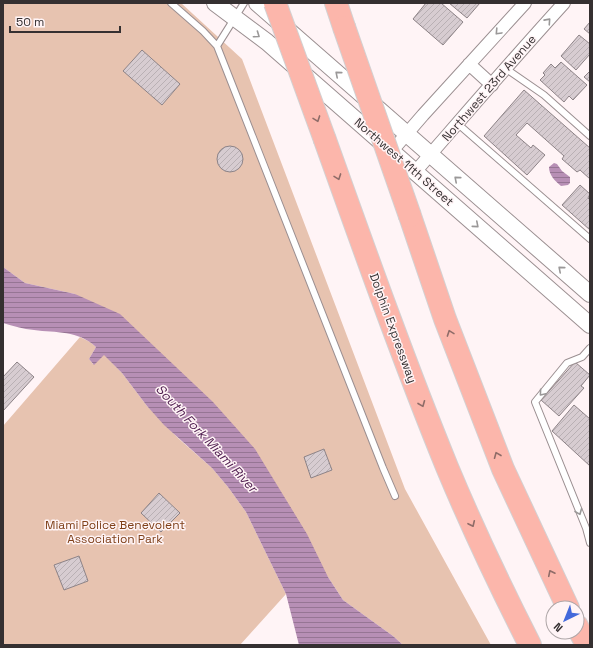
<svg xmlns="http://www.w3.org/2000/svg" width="593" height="648" font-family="'Space Grotesk',sans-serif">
  <defs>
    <pattern id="water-rules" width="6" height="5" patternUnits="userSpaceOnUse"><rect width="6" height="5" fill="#b78fb5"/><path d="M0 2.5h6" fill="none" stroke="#967594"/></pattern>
    <pattern id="building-hatch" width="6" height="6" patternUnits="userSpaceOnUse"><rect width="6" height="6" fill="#d7ccd1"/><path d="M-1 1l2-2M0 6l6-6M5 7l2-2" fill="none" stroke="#b9b0b4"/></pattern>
  </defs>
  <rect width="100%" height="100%" fill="#fff4f6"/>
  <path fill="#e7c3b0" d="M3 3H181L242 59 405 489 491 645H403L393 636 343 600 328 577 75 294 25 283 3 267Z
    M80 337 90 342 96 347 89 359 93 364 104 354 122 373 147 406 179 439 212 468 228 487 246 512 286 594 240 645H3V426Z"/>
  <path fill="url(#water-rules)" d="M554 163 557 164 562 171 570 177V183L568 185 561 186C555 181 549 175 549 167Z
    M3 267 25 283 75 294 120 314 213 402 255 449 307 534 328 577 343 600 393 636 403 645H299L286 594 246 512 228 487 212 468 164 425 147 406 122 373 104 355 94 365 89 359 96 347C78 330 56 333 34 330 23 329 13 326 3 323Z"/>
  <path fill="url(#building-hatch)" stroke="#8d8387" d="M426 3H441L463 22 443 45 413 19Z
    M449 3H480L467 18Z
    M590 22V34L584 29Z
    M579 35 590 44V54L576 70 561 56Z
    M142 50 180 84 162 105 123 71Z
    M561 62 587 85 573 100 569 96 564 102 540 80 545 75 543 73 551 64 555 68Z
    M590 71V82L584 77Z
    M524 90 590 148V179L580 170 577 172 562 159 564 156 527 123 516 135 531 148 533 145 545 155 527 175 484 136Z
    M217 159a13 13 0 1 1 26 0a13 13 0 1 1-26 0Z
    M580 185 590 194 588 198 590 200V230L562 205Z
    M17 362 34 377 3 411V377Z
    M575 362 590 375 581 386 584 388 559 416 541 400Z
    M574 405 590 419V466L552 431Z
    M324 449 332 470 311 478 304 457Z
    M159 493 180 513 161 532 141 513Z
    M79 556 88 581 64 590 54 565Z"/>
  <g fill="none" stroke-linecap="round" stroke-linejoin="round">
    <g stroke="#9b8f91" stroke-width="8">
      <path id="service" d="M171 3 203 31 217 46 383 468 395 496
        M217 46 244 3
        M505 68 544 95 590 136
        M458 124 590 239
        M590 348 582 357 567 363 535 402 586 528 590 543"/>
    </g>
    <g stroke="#9b8f91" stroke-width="14">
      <path id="minor" d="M469 64 492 85
        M391 152 423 115 525 3
        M415 172C464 116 513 59 564 3"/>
    </g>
    <g stroke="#9b8f91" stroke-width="18">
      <path id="tertiary" d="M215 3 267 42 590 325
        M257 3 590 294"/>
    </g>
    <g stroke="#d3d1d2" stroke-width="24">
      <path id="motorway" d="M336 3 344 27
        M325 140C364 249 403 359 447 467 472 527 500 586 530 645
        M410 216 445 319 503 469 568 608
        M577 626 587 645"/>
    </g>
    <use href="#service" stroke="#fff" stroke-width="6"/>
    <use href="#minor" stroke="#fff" stroke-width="12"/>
    <use href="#tertiary" stroke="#fff" stroke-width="16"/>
    <use href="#motorway" stroke="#fcb6ab" stroke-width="22"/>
    <g stroke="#d3d1d2" stroke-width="24" stroke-linecap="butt">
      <path id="motorway-bridge" d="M275 3 325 140
        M344 27 410 216"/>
    </g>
    <use href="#motorway-bridge" stroke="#fcb6ab" stroke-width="22"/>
  </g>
  <defs><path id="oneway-chevron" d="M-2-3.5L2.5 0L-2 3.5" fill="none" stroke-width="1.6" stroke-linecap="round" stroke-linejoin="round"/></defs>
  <g stroke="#9a9898">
    <use href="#oneway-chevron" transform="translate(548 21) rotate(-48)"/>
    <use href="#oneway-chevron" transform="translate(498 32) rotate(133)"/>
    <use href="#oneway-chevron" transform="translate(257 35) rotate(35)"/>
    <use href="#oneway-chevron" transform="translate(338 74) rotate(-139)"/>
    <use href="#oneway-chevron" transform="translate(457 179) rotate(-139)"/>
    <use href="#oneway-chevron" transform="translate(476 225) rotate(41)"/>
    <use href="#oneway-chevron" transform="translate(561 269) rotate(-139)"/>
    <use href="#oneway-chevron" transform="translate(542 393) rotate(130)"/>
    <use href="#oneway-chevron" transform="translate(579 512) rotate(68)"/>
  </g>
  <g stroke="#8f6c68">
    <use href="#oneway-chevron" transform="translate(317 119) rotate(70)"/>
    <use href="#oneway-chevron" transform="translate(338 177) rotate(70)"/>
    <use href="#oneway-chevron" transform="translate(450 333) rotate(-110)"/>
    <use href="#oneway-chevron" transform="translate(422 404) rotate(68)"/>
    <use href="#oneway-chevron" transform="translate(497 455) rotate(-112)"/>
    <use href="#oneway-chevron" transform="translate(472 524) rotate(65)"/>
    <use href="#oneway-chevron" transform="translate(551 573) rotate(-116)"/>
  </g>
  <g text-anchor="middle" stroke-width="3" stroke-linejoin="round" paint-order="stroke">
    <g font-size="12" fill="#353031" stroke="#fff4f6">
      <text transform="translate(489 88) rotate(-49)" y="4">Northwest 23rd Avenue</text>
      <text transform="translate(404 162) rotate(41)" y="4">Northwest 11th Street</text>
      <text transform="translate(393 328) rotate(70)" y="4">Dolphin Expressway</text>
    </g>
    <g font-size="12" fill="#7f4019" stroke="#fff4f6">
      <text x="115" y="529">Miami Police Benevolent<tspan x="115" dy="14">Association Park</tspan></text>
    </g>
    <g font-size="13" font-style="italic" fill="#532253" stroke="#fff4f6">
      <text transform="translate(207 438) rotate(47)" y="5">South Fork Miami River</text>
    </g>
  </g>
  <rect width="593" height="648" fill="none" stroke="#353031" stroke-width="8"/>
  <g transform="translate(565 620) rotate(223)"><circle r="19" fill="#fff4f6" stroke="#aea6a7"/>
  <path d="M0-3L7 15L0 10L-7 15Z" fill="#4369db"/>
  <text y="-6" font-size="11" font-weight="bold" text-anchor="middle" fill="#353031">N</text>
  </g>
  <path d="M10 26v6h110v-6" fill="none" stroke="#353031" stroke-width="2"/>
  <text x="16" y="26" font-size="12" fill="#353031" stroke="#fff4f6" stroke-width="3" paint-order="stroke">50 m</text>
</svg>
